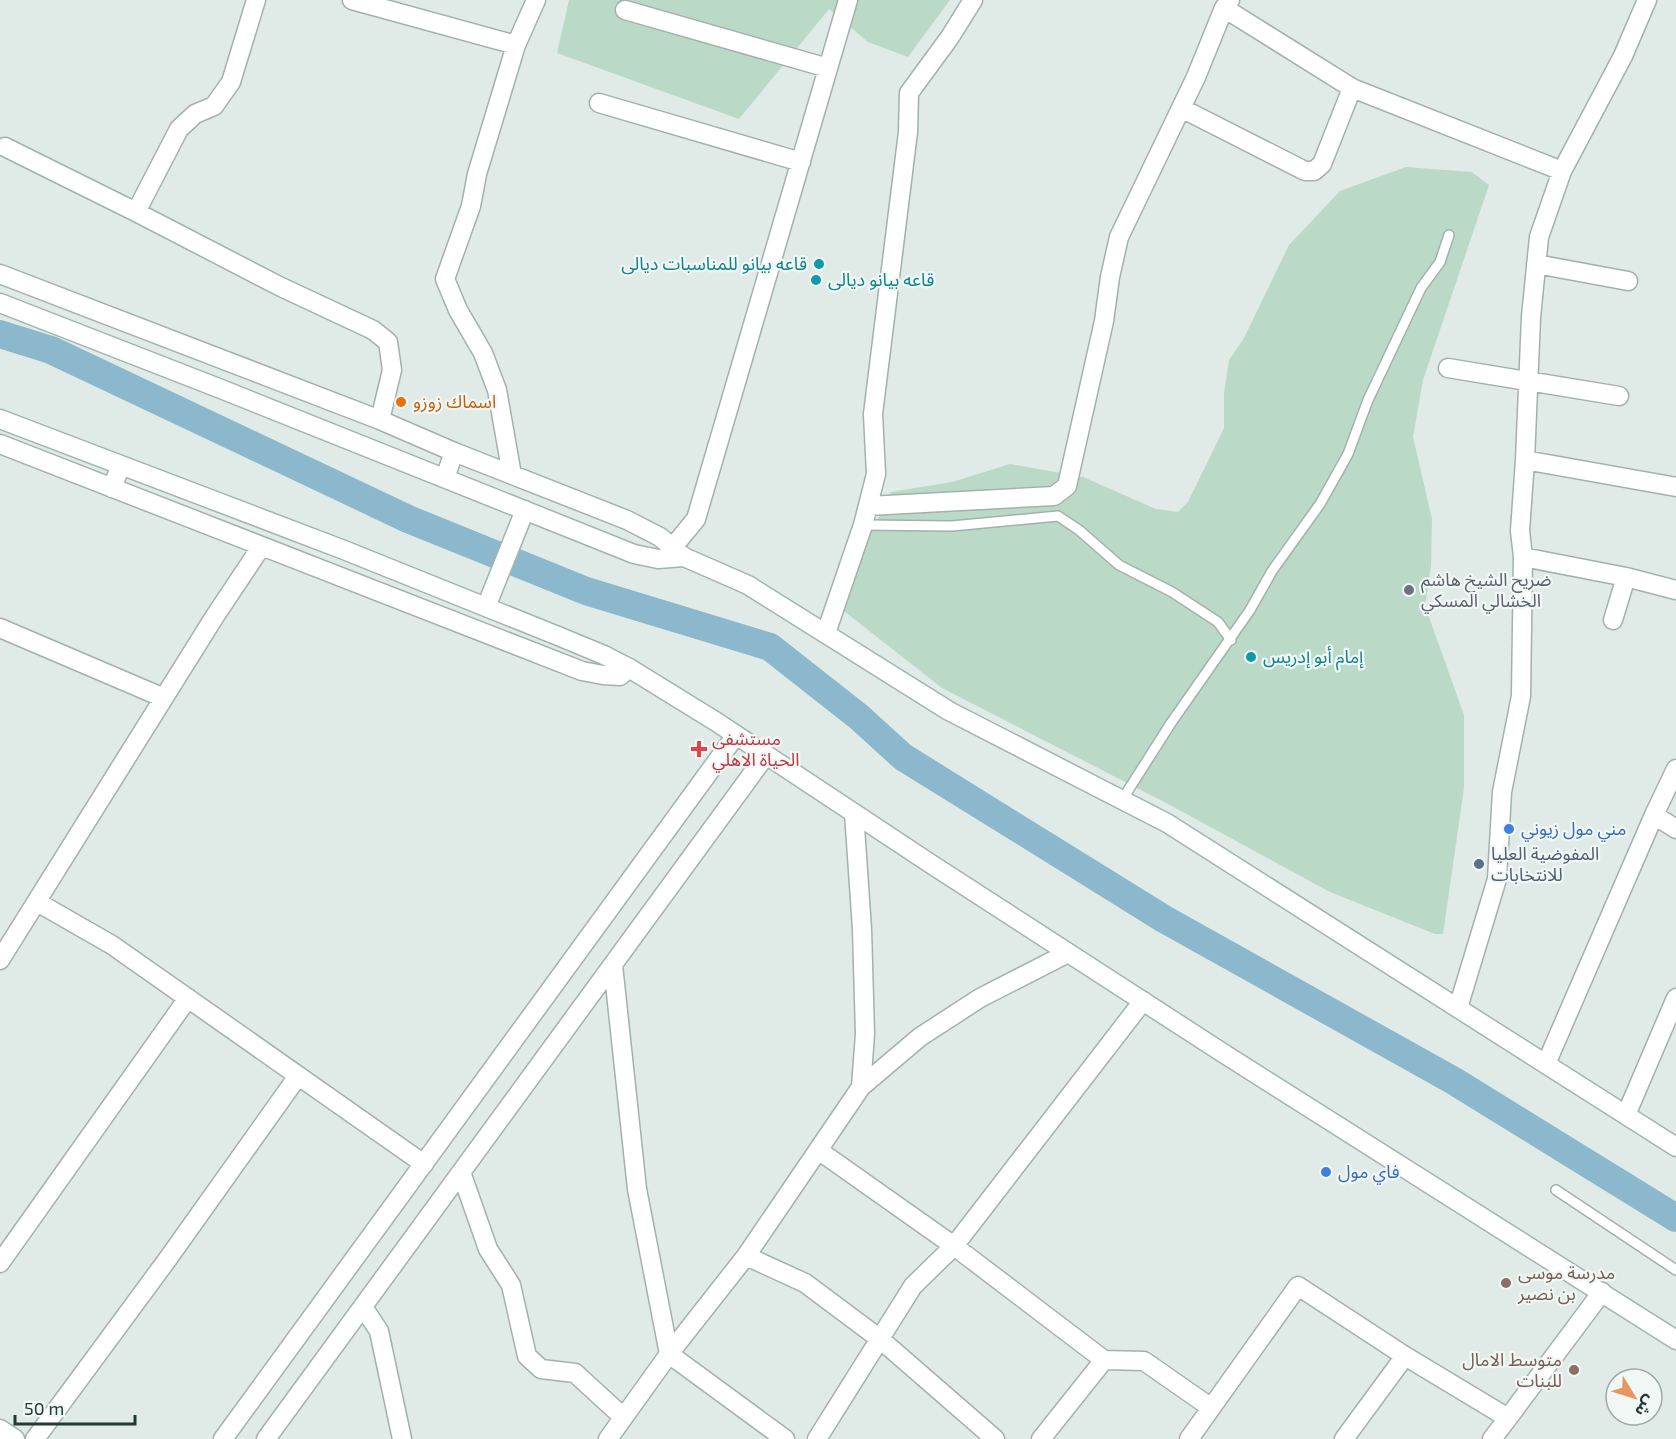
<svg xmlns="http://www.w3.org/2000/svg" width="1676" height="1439" font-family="'Exo 2','Noto Sans Arabic',sans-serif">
  <rect width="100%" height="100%" fill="#e0eae7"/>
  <path fill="#badac7" d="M569 0H950L908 57 868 42 829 9 739 119 557 53Z
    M1406 167 1472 172 1489 185 1423 380 1413 437 1432 519 1431 566 1425 606 1464 715V788L1443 934H1435L1330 892 1170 805 942 688 840 608 870 535 891 492 952 482 1010 464 1083 477 1156 509 1178 512 1188 502 1224 428V393L1229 360 1244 338 1289 245 1340 191Z"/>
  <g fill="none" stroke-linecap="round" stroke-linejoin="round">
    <path stroke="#8bb8cc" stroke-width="28" d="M0 334 51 350 408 519 586 591 770 647 859 717 903 757 1164 919 1454 1081 1676 1218"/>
    <g stroke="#a3b1ae" stroke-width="12">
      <path id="lane" d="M863 525 952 526 1058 516 1079 530 1119 565 1172 592 1218 622 1231 640
        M1122 800 1171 723 1250 610 1272 571 1320 504 1348 454 1368 400 1421 288 1440 262 1449 235
        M1556 1190 1676 1270"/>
    </g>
    <g stroke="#a3b1ae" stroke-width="21">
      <path id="street" d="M352 0 516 45
        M1224 8 1352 88 1562 171
        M625 10 828 68
        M599 103 801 162
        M1181 108 1305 171H1314L1322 164 1352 88
        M5 147 136 212 279 286 373 330 388 342 392 370 380 420
        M136 212 179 129 195 114 214 106 231 82 256 0
        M1536 264 1628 281
        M0 274 380 420 454 452 627 520 660 537 684 557
        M1448 368 1619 396
        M0 444 582 671 603 675 620 676 629 668
        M1525 460 1676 487
        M512 475 497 390 483 353 458 310 445 279 471 206 477 174 516 45 536 0
        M868 506 1054 496 1067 486 1104 321 1110 277 1119 237 1196 77 1224 8 1230 0
        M673 547 696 519 848 0
        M1523 557 1626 577
        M1613 620 1626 577 1676 590
        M0 628 164 698
        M826 633 863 525 876 474 873 414 908 132 909 93 950 37 973 0
        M854 813 862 929 865 1034 861 1087
        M1654 815 1676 829
        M37 902 112 945 424 1164
        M0 960 215 616 261 547
        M613 965 637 1189 669 1354 785 1439
        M1458 1008 1497 879 1502 792 1521 696 1523 557 1520 531 1525 460 1531 317 1539 237 1562 171 1623 56 1647 0
        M1546 1064 1654 815 1676 769
        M1626 1115 1676 998
        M818 1150 954 1246 1104 1360
        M461 1172 488 1249 511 1285 527 1356 541 1369 575 1373 623 1417
        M746 1256 805 1283 880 1339 995 1439
        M0 1263 188 998
        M363 1307 379 1331 402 1439
        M1508 1418 1602 1292
        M0 1429 15 1439
        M35 1439 167 1260 298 1076
        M223 1439 736 735
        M266 1439 766 755
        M608 1439 669 1354 746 1256 861 1087 920 1037 980 998 1068 953
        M817 1439 913 1286 954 1246 1143 1001
        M1041 1439 1104 1360 1144 1361 1210 1407
        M1189 1439 1298 1286 1405 1356 1508 1418 1492 1439
        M1344 1439 1405 1356"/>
    </g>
    <g stroke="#a0b5b0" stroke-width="21">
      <path id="secondary" d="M0 303 221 389 634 554 658 559 684 557 748 585 949 711 1167 823 1676 1147
        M0 419 344 550 558 636 604 655 629 668 715 721 931 864 1226 1055 1676 1340
        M445 478 454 452
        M112 488 121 465
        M486 607 525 510"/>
    </g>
    <use href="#lane" stroke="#fff" stroke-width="9"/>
    <use href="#street" stroke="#fff" stroke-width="18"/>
    <use href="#secondary" stroke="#fff" stroke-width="18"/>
  </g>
  <g fill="#0f9aa8" stroke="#f0f7f4" stroke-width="2">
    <circle cx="819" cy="264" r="6"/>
    <circle cx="816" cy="280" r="6"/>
    <circle cx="1251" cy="657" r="6"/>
  </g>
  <circle fill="#e8710a" stroke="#f0f7f4" stroke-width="2" cx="401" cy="402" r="6"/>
  <circle fill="#6b7280" stroke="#f0f7f4" stroke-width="2" cx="1409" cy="590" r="6"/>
  <path fill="#e0444e" stroke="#f0f7f4" stroke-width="2" d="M696 740h6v6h6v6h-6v6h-6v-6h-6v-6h6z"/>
  <g fill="#3f7fe0" stroke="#f0f7f4" stroke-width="2">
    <circle cx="1509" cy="829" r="6"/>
    <circle cx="1326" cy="1172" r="6"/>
  </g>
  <circle fill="#5c6f8a" stroke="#f0f7f4" stroke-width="2" cx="1479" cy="864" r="6"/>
  <g fill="#8d6e63" stroke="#f0f7f4" stroke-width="2">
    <circle cx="1506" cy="1283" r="6"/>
    <circle cx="1574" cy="1370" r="6"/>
  </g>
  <g text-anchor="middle" stroke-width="4.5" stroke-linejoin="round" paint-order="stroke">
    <g font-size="18" fill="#0d838f" stroke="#f0f7f4" text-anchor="start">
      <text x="807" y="270" text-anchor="end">قاعه بيانو للمناسبات ديالى</text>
      <text x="828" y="286">قاعه بيانو ديالى</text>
      <text x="1263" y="663">إمام أبو إدريس</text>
    </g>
    <g font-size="18" fill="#c56008" stroke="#f0f7f4" text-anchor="start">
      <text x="413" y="408">اسماك زوزو</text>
    </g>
    <g font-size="18" fill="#5b616d" stroke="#f0f7f4" text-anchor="start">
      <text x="1421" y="586">ضريح الشيخ هاشم<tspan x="1421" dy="21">الخشالي المسكي</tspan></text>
    </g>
    <g font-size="18" fill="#be3a42" stroke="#f0f7f4" text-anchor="start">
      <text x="712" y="745">مستشفى<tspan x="712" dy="21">الحياة الاهلي</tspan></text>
    </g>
    <g font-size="18" fill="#366cbe" stroke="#f0f7f4" text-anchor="start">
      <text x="1521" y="835">مني مول زيوني</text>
      <text x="1338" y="1178">فاي مول</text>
    </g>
    <g font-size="18" fill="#4e5e75" stroke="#f0f7f4" text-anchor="start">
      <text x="1491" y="860">المفوضية العليا<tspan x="1491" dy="21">للانتخابات</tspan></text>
    </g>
    <g font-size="18" fill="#785e54" stroke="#f0f7f4" text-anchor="start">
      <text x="1518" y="1279">مدرسة موسى<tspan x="1518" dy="21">بن نصير</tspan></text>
      <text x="1562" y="1366" text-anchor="end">متوسط الامال<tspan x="1562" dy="21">للبنات</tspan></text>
    </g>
  </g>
  <g transform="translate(1634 1397) rotate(128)"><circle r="28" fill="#f0f7f4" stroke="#9eaba8" stroke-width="1.5"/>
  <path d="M0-4.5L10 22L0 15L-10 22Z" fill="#e8955f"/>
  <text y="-9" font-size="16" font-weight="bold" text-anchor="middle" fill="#223936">ش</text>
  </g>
  <path d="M15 1415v9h120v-9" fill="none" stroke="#223936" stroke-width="3"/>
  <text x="24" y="1415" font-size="18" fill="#223936" stroke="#f0f7f4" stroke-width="4.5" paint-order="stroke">50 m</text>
</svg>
